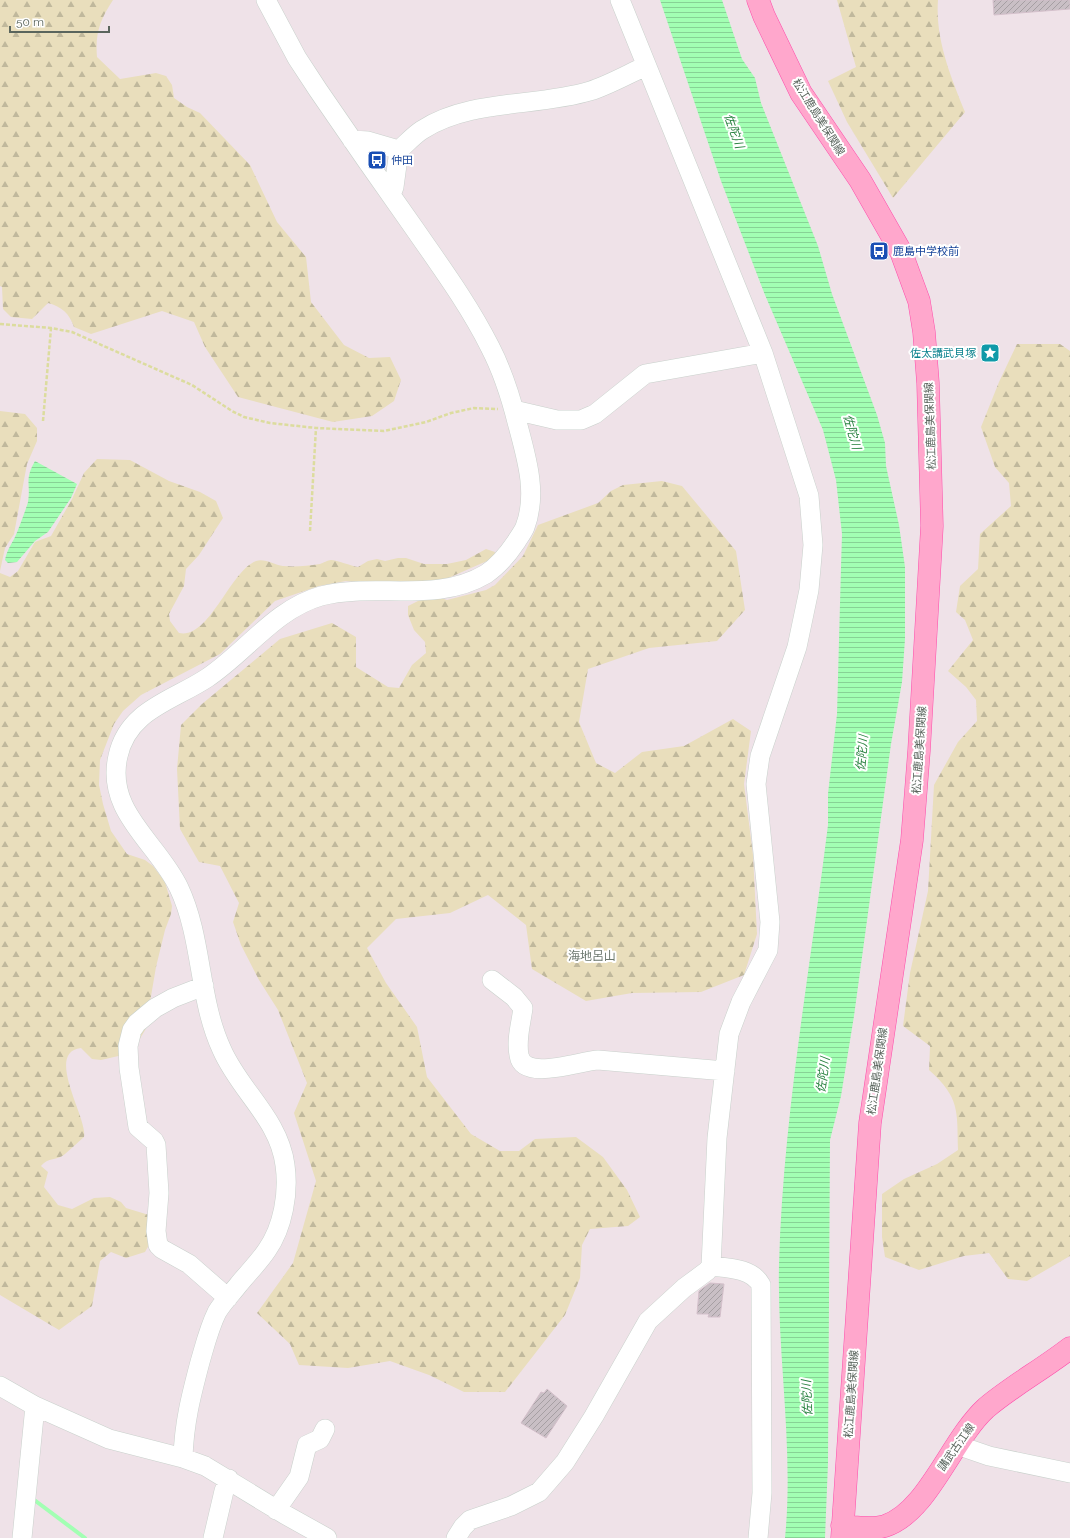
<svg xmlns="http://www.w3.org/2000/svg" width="1070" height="1538" font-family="Raleway,'Noto Sans JP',sans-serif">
  <defs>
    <pattern id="forest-firs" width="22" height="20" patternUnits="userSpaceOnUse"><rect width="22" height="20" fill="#e9debc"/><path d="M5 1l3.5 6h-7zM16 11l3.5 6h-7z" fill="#c0b89c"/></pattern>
    <pattern id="water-rules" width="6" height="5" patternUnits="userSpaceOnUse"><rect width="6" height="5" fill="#a2ffb3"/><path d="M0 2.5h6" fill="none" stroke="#87d295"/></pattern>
    <pattern id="building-hatch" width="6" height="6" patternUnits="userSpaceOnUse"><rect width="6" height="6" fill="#c9bfc5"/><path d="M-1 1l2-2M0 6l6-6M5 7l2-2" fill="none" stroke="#a69fa3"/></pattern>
  </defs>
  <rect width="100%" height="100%" fill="#efe2e8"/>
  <path fill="url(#forest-firs)" d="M0 0H113C100 20 95 33 97 57L120 79 156 73 166 76 172 85 174 98 187 107 200 113 250 165 277 222 306 257 311 302 344 345 369 358 390 357 401 380 394 401 372 416 333 422 238 397 205 347 194 322 162 311 91 334 74 327C69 313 62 307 48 303L32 319 11 317 3 309 2 287 0 286Z
    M837 0H938C935 39 951 77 965 112L893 198 847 122 828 81 856 67Z
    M1017 344H1060L1070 351V1256L1027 1281 1008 1279 989 1253 964 1256 919 1270 885 1257 882 1237V1194L904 1179 937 1164 958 1150C957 1110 960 1098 929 1070L930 1046 903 1026 910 973 928 891 934 785 958 742 977 721 976 700 966 687 948 671 973 640 965 620 956 612 960 586 978 569 980 534 1011 506 1009 483 995 467 981 427 999 382Z
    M0 411 25 414 37 428V441L27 464 14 534 5 548 0 571Z
    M97 459 130 460 169 481 200 492 216 501 223 518 199 555 186 569 184 586 169 614 170 621 179 633C209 640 230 571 256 561 265 558 274 565 283 566 295 567 307 566 320 564 323 563 328 560 331 560 337 560 351 566 358 567L368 561 377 559 385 561 398 558H406L424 564H447L466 560 486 549 495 552 494 556 487 561 446 579 403 585 346 581 319 586 275 601 220 654 141 695 123 711 114 724 100 760 99 785 103 804 111 831 127 854 145 860 153 866 165 882 172 906 171 914 165 930 156 967 149 1008 151 1020 135 1047 127 1054 101 1060 92 1059 81 1048C44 1052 88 1119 84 1137 78 1142 72 1148 65 1154 57 1161 48 1157 41 1166L48 1172 44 1187 58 1205 72 1209 94 1198 110 1197 121 1202 126 1208 149 1215 150 1243 145 1252 126 1258 111 1252 100 1261 92 1306 59 1330 0 1295V573L10 577 18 571 35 542 51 536 72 499 84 473Z
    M662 481 682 486 736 551 745 610 717 641 649 648 588 669 579 722 596 763 615 773 642 752 684 746 733 719 751 731 744 784 753 855 757 934 744 975 701 992 632 993 586 1001 532 969 526 925 488 895 450 913 396 919 367 948 386 983 417 1027 427 1077 471 1134 500 1151H519L535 1139 576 1137 603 1157 627 1190 640 1217 628 1226 590 1229 582 1245 580 1278 565 1315 505 1392H464L429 1375 390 1361 348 1368 299 1365 290 1344 257 1313 293 1263 316 1181 294 1113 307 1083 278 1010 259 980 241 945 233 922 239 903 220 866 199 862 180 829 177 769 181 725 202 704 280 639 332 623 356 637V667L388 687 399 688 412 665 426 653 425 642 414 630 408 615V606L418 601 434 596 447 600 486 590 495 585 523 556 538 525 598 503 611 491 623 485Z"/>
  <path fill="url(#water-rules)" d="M660 0H722L742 59 755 78 761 103 818 246 832 294 877 415 885 443 886 466 899 525 905 567V639L902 682 891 744 854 1016 841 1096 830 1140 828 1463 825 1538H785C794 1447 777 1356 779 1265 783 1117 810 971 828 825V794L837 714 841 567 842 534 836 480 823 430 765 295 721 181Z
    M35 461 77 484 71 498 48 532 35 541 17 562 8 563 5 560C7 550 11 545 15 537 17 534 27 506 28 502 31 484 24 480 35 461Z"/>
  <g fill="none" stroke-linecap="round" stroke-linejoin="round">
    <path stroke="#a2ffb3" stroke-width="4" d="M33 1497V1499L85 1538"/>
  </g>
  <path fill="url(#building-hatch)" stroke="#d4c0cb" d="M993 0H1070V9L994 15Z
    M710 1283 724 1284 720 1317H708L709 1314H697L699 1291Z
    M547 1389 567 1406 546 1438 521 1423 541 1392 544 1393Z"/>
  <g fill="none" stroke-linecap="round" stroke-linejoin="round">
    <g stroke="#c9d1cc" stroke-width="20">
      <path id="minor" d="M352 140 368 141 399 150 394 187 391 195
        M399 150C407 143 414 135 422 130 470 99 537 107 590 91 609 85 628 74 646 66
        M514 410 557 420H581L595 414 645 374 763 353
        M492 980 514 997 523 1008C521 1024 516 1039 519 1055 523 1082 580 1061 598 1060L725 1071
        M204 986 173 998 155 1008 137 1023 132 1030 128 1046 129 1068 138 1127 154 1141 156 1145 159 1193 156 1231 158 1245 162 1249 189 1264 228 1298
        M711 1266C728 1268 752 1268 761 1285L762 1493 758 1538
        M0 1386 35 1406 109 1439 183 1458 205 1466 284 1514 327 1538
        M957 1445 989 1456 1070 1473
        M183 1458C184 1423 191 1396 200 1362 205 1345 209 1328 217 1312 223 1302 232 1293 239 1284 248 1273 259 1262 267 1250 283 1227 289 1193 285 1165 279 1119 240 1091 222 1050 198 999 203 939 179 888 158 843 105 812 118 756 128 710 172 701 207 678 246 652 275 609 321 596 375 582 436 604 486 574 498 566 508 554 516 542 519 537 523 532 525 527 538 493 526 456 517 422 511 398 502 370 490 347 469 305 441 267 414 228 382 183 350 137 318 90L297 58 266 0
        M276 1510 299 1477 307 1445 320 1439 325 1429
        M22 1538 35 1406
        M213 1538 224 1491 229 1479
        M456 1538 463 1527 470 1520 511 1506 539 1492 565 1462 594 1416 648 1321 684 1288 707 1271 711 1266 717 1138 729 1034 741 1002 768 950 770 922 756 784 760 756 797 647 809 590 813 545 809 496 763 353 620 0"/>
    </g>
    <g stroke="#fe4cab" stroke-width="23">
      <path id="major" d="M758 0 764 16 801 93 860 180 901 252 919 301 924 332 928 383 932 526 919 751 912 840 870 1123 842 1538
        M842 1526C855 1527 872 1530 885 1526 928 1512 951 1440 986 1408 1012 1386 1043 1369 1070 1348"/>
    </g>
    <path stroke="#dcdc9e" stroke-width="2.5" stroke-dasharray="4 2" stroke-linecap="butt" d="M0 324 51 328 72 332 192 385 232 411 244 417 270 423 316 428 384 431 426 422 451 413 474 408 498 409
      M43 421 51 328
      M310 531 316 428"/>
    <use href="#minor" stroke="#fff" stroke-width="19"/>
    <use href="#major" stroke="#ffa7cc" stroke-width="22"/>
  </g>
  <defs>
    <g id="bus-square" transform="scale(1)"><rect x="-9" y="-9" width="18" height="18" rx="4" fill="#1a4fb4" stroke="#fff"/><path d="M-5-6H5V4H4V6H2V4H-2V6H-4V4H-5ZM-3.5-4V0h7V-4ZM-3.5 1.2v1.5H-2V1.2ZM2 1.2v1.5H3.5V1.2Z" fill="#fff"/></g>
    <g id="sight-square" transform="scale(1)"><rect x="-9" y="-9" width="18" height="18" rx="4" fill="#0f9aa8" stroke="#fff"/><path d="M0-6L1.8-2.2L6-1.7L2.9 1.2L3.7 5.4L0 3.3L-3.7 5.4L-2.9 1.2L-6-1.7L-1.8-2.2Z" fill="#fff"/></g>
  </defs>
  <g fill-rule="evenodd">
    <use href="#bus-square" x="377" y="160"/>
    <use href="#bus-square" x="879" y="251"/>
    <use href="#sight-square" x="990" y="353"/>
  </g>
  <g text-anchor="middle" stroke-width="4" stroke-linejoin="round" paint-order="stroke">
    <g font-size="11" fill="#5a655d" stroke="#fff">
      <text transform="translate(819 117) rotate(58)" y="4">松江鹿島美保関線</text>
      <text transform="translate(930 426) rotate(-92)" y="4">松江鹿島美保関線</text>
      <text transform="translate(919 750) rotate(-86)" y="4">松江鹿島美保関線</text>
      <text transform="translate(877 1071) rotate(-82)" y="4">松江鹿島美保関線</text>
      <text transform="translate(851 1394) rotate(-86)" y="4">松江鹿島美保関線</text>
      <text transform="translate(956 1447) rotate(-55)" y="4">講武古江線</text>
    </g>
    <g font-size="11" fill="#164399" stroke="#fff" text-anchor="start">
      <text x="391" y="164">仲田</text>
      <text x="893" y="255">鹿島中学校前</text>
    </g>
    <g font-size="11" fill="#0d838f" stroke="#fff" text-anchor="end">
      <text x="976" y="357">佐太講武貝塚</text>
    </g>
    <g font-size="12" font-style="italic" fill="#298240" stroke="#fff">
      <text transform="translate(734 131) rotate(70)" y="4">佐陀川</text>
      <text transform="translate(852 432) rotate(74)" y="4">佐陀川</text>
      <text transform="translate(862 753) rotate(-85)" y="4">佐陀川</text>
      <text transform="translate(823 1075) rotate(-83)" y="4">佐陀川</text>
      <text transform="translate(807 1398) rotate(-92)" y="4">佐陀川</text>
    </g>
    <g font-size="12" fill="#6b776e" stroke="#fff">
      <text x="592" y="960">海地呂山</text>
    </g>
  </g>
  <path d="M10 26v6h99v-6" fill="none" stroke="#5a655d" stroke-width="2"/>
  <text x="16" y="26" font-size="12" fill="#5a655d" stroke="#ffffff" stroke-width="3" paint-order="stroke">50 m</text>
</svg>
